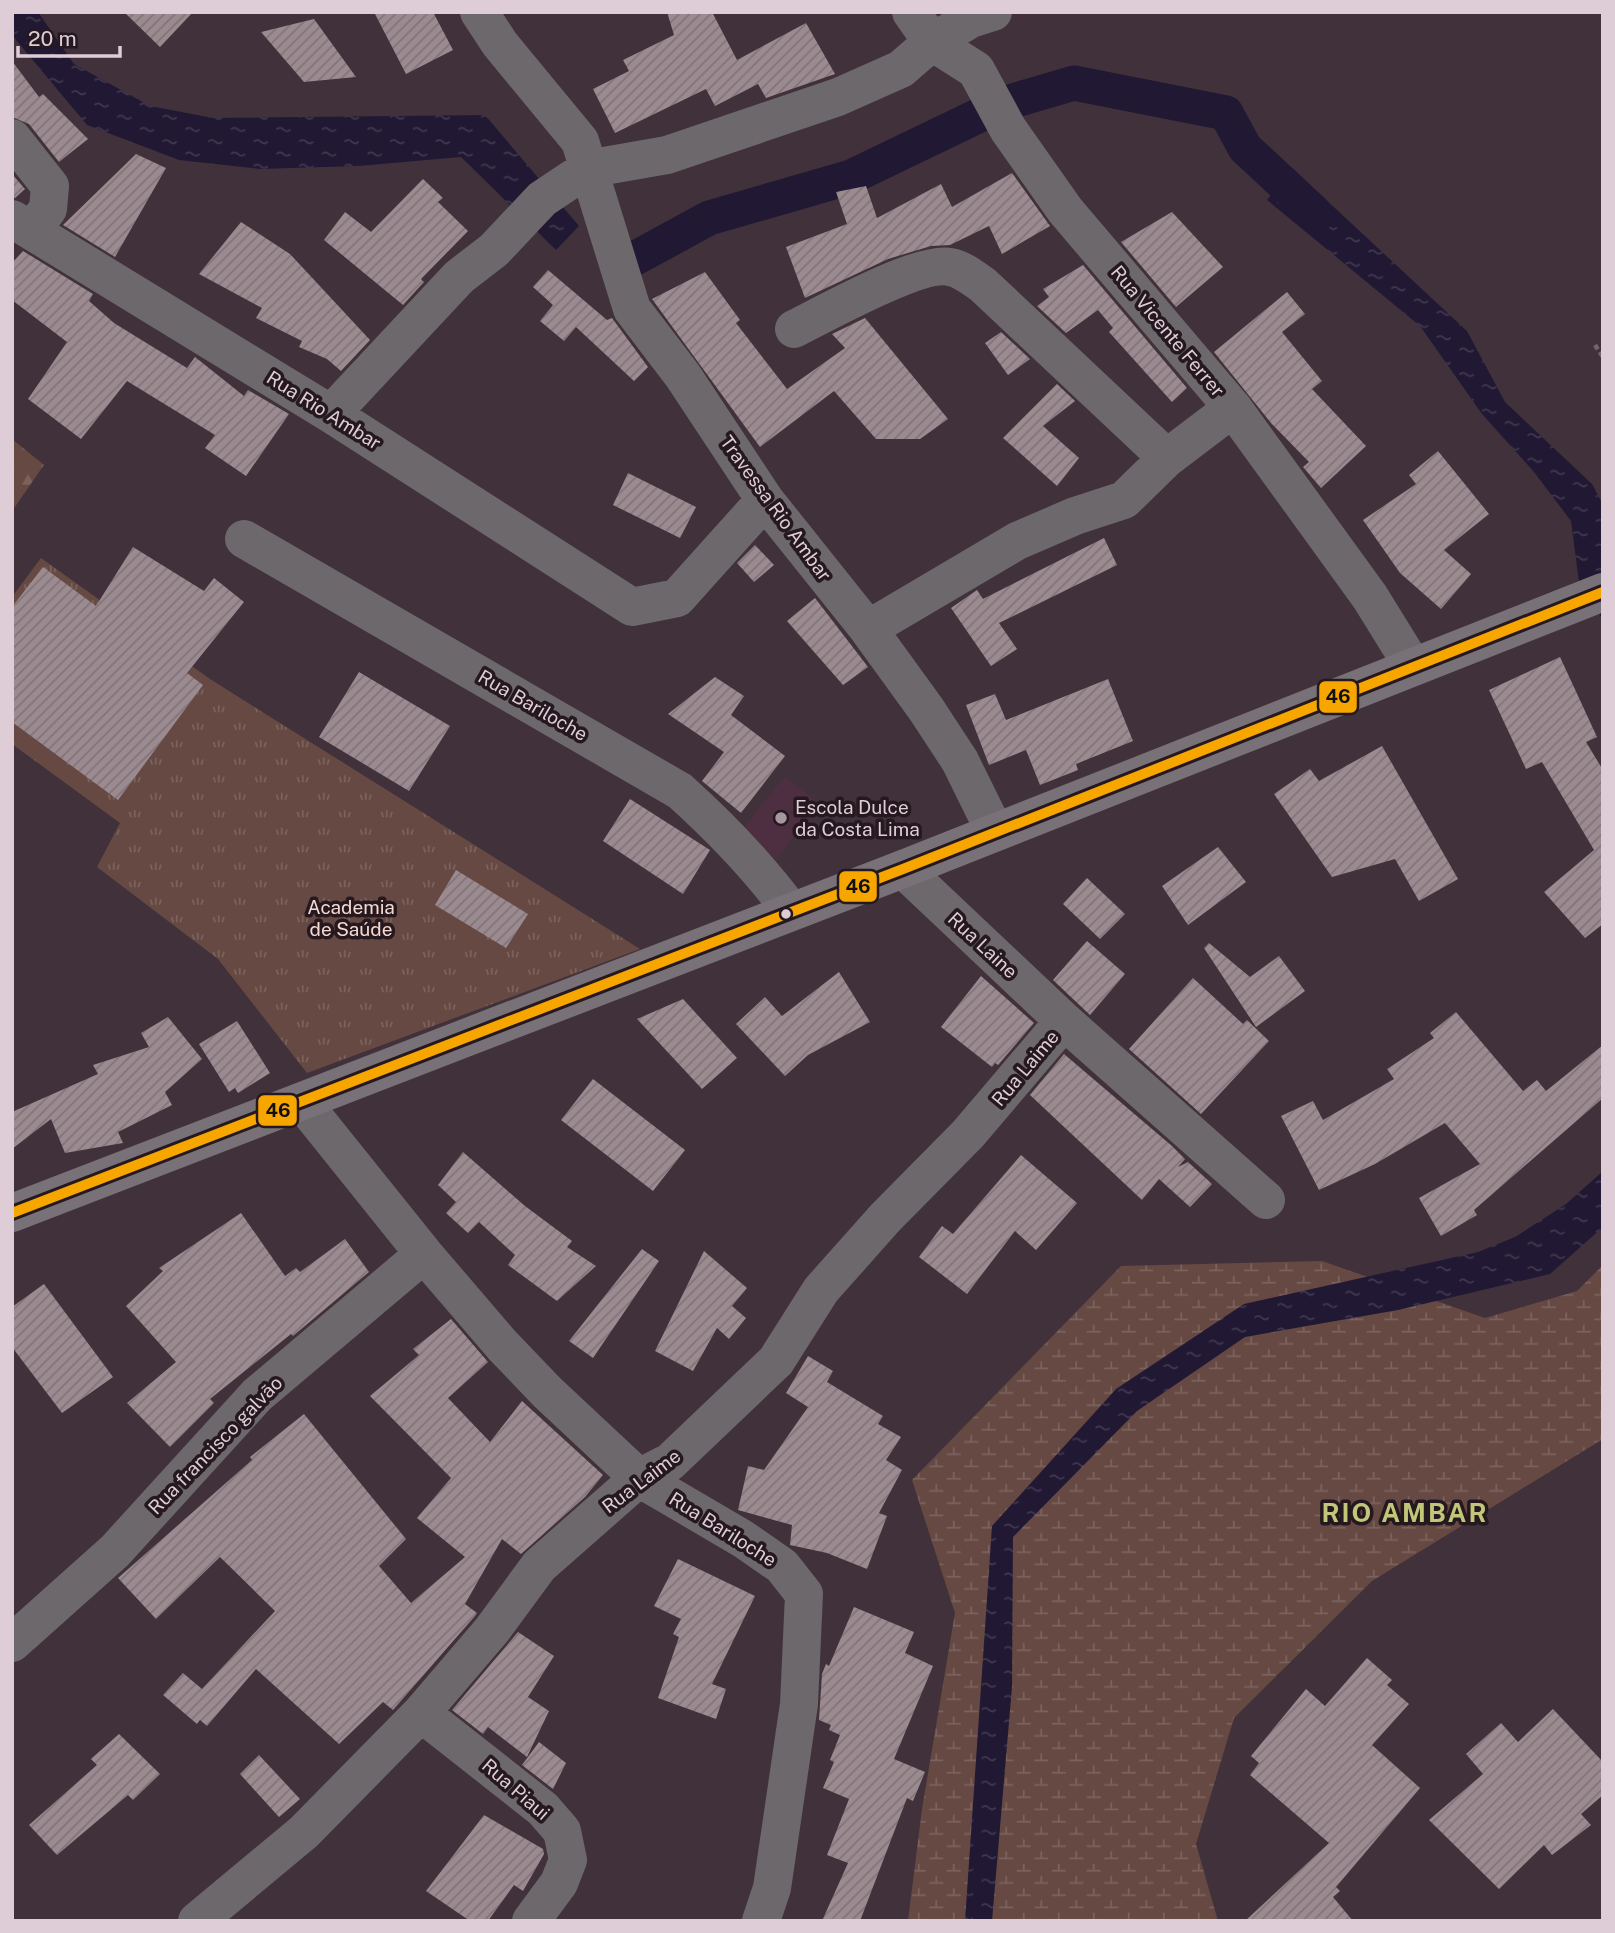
<svg xmlns="http://www.w3.org/2000/svg" width="1615" height="1933" font-family="'Public Sans',sans-serif">
  <defs>
    <pattern id="grass-tufts" width="24" height="20" patternUnits="userSpaceOnUse" patternTransform="scale(1.75)"><rect width="24" height="20" fill="#664943"/><path d="M3 7l-1-3M5 7V3M7 7l1-3M15 17l-1-3M17 17v-4M19 17l1-3" fill="none" stroke="#7b625d"/></pattern>
    <pattern id="forest-firs" width="22" height="20" patternUnits="userSpaceOnUse" patternTransform="scale(1.75)"><rect width="22" height="20" fill="#664943"/><path d="M5 1l3.5 6h-7zM16 11l3.5 6h-7z" fill="#7b625d"/></pattern>
    <pattern id="wetland-marsh" width="20" height="14" patternUnits="userSpaceOnUse" patternTransform="scale(1.75)"><rect width="20" height="14" fill="#664943"/><path d="M1 5h8M5 5V1M11 12h8M15 12V8" fill="none" stroke="#7b625d"/></pattern>
    <pattern id="water-ripples" width="26" height="14" patternUnits="userSpaceOnUse" patternTransform="scale(1.75)"><rect width="26" height="14" fill="#211833"/><path d="M2 4q2-2 4 0t4 0M15 11q2-2 4 0t4 0" fill="none" stroke="#413850"/></pattern>
    <pattern id="building-hatch" width="6" height="6" patternUnits="userSpaceOnUse" patternTransform="scale(1.75)"><rect width="6" height="6" fill="#9b8b90"/><path d="M-1 1l2-2M0 6l6-6M5 7l2-2" fill="none" stroke="#817478"/></pattern>
  </defs>
  <rect width="100%" height="100%" fill="#41313a"/>
  <path fill="#4e2f41" d="M785 776 820 804 776 859 741 831Z"/>
  <path fill="url(#grass-tufts)" d="M41 558 210 679 640 949 307 1073 218 959 97 867 120 823 12 744V597Z"/>
  <path fill="url(#forest-firs)" d="M12 439 44 465 12 511Z"/>
  <path fill="url(#wetland-marsh)" d="M1322 1261 1485 1318 1577 1291 1603 1265V1439L1372 1581 1234 1718 1196 1844 1218 1921H908L922 1809 955 1613 912 1480 1121 1266Z"/>
  <path fill="url(#water-ripples)" d="M12 12H38L74 64 150 106 213 118 485 115 579 226 556 250 461 157 359 166 260 169 179 160 87 125 16 40 12 33Z
    M1292 168 1467 331 1505 402 1592 484 1603 505V620L1579 582 1571 521 1534 472 1482 414 1420 326 1267 200Z
    M1603 1171V1227L1550 1274 1398 1310 1245 1337 1137 1411 1013 1537 1012 1687 992 1921H965L992 1526 1116 1389 1244 1304 1478 1252 1515 1237 1566 1204Z"/>
  <g fill="none" stroke-linecap="round" stroke-linejoin="round">
    <path stroke="#211833" stroke-width="35" d="M1006 103 1074 83 1226 113 1245 148 1317 215
      M630 261 709 218 851 177 982 114"/>
  </g>
  <path fill="url(#building-hatch)" d="M124 12H193L160 47Z
    M374 12H433L453 50 406 74Z
    M667 12H712L737 60 806 23 835 74 766 98 758 84 715 106 706 89 615 133 593 89 629 71 623 60 674 35Z
    M314 19 356 77 304 82 261 32Z
    M12 61 39 97 43 94 88 139 59 162 29 124 12 117Z
    M136 154 166 168 115 257 63 225Z
    M1012 173 1050 226 1002 254 989 226 950 245 931 246 888 259 805 298 786 247 847 224 836 192 866 186 877 218 941 184 952 207Z
    M12 174 25 189 15 198 12 197Z
    M423 179 443 198 438 202 468 231 421 279 424 282 403 305 324 240 345 212 371 232Z
    M1172 212 1223 267 1176 307 1121 242Z
    M241 222 290 254 370 340 341 371 327 359 299 347 302 341 256 318 262 308 199 274Z
    M23 251 93 294 89 301 114 323 187 368 195 357 244 396 248 390 289 414 246 476 205 448 215 435 127 381 81 439 28 399 67 342 12 300V263Z
    M1083 265 1187 388 1172 402 1109 332 1113 328 1098 310 1066 333 1037 306 1049 297 1043 289Z
    M548 270 607 320 612 318 648 367 634 381 576 327 564 341 540 321 553 305 533 287Z
    M705 272 740 320 736 323 787 389 845 348 832 334 865 318 948 419 920 439H876L834 391 760 447 652 299Z
    M1287 292 1305 314 1282 332 1322 381 1312 389 1366 446 1321 488 1303 467 1309 462 1271 423 1214 352Z
    M1001 332 1030 359 1008 375 985 343Z
    M1057 384 1075 401 1043 426 1079 458 1057 486 1003 438Z
    M1438 451 1489 514 1444 550 1471 574 1441 609 1400 573 1363 520 1416 484 1409 475Z
    M628 473 696 507 680 538 613 505Z
    M1104 538 1117 565 999 623 1017 649 991 666 951 608 977 590 983 599Z
    M755 545 774 565 754 582 737 563Z
    M133 547 204 591 214 578 244 602 187 673 203 685 118 800 12 722V607L43 567 96 606Z
    M815 598 868 667 843 685 787 621Z
    M1560 657 1597 737 1586 742 1603 770V924L1585 938 1544 892 1594 850 1542 762 1526 769 1489 690Z
    M359 672 450 726 409 791 319 737Z
    M715 677 744 696 731 715 785 756 741 813 702 781 724 752 668 714Z
    M1108 679 1133 741 1076 764 1078 770 1040 785 1026 750 989 765 966 705 995 694 1006 720Z
    M1382 746 1458 879 1419 901 1395 859 1332 877 1274 794 1310 769 1319 781Z
    M630 799 710 850 683 894 603 841Z
    M1218 847 1246 882 1188 925 1162 886Z
    M456 870 528 914 506 948 435 905Z
    M1087 878 1125 914 1100 939 1063 904Z
    M1087 941 1125 974 1090 1015 1053 980Z
    M1209 943 1250 977 1279 956 1305 991 1256 1027 1204 948Z
    M839 972 870 1022 808 1055 785 1076 736 1024 765 997 782 1016Z
    M981 976 1034 1023 998 1065 995 1063 992 1067 941 1027Z
    M1193 978 1243 1024 1247 1020 1269 1041 1201 1114 1129 1049Z
    M683 999 737 1058 702 1089 637 1019Z
    M1456 1012 1523 1091 1537 1080 1546 1091 1603 1045V1098L1474 1210 1477 1215 1441 1236 1419 1198 1480 1164 1445 1123 1375 1164 1319 1190 1281 1116 1313 1101 1323 1120 1394 1079 1387 1069 1434 1038 1430 1033Z
    M168 1017 202 1059 165 1092 172 1105 118 1132 123 1143 65 1153 51 1119 12 1149V1112L98 1074 93 1065 149 1047 141 1033Z
    M237 1021 270 1073 238 1093 235 1088 229 1092 199 1044Z
    M1064 1054 1172 1146 1185 1159 1178 1167 1188 1162 1212 1184 1190 1207 1159 1179 1142 1200 1030 1095Z
    M593 1079 685 1150 653 1191 561 1120Z
    M463 1152 525 1206 572 1241 567 1247 596 1266 557 1301 508 1265 515 1255 479 1222 468 1233 446 1213 456 1202 438 1185Z
    M1021 1155 1077 1203 1036 1250 1015 1231 967 1294 919 1257 942 1226 953 1234Z
    M241 1213 285 1276 296 1268 300 1272 345 1239 369 1272 293 1336 291 1334 210 1399 214 1403 170 1447 127 1403 176 1362 126 1306 163 1271 159 1268Z
    M642 1249 659 1261 593 1358 569 1341Z
    M704 1251 747 1288 732 1306 746 1318 729 1339 717 1328 693 1371 655 1351Z
    M44 1284 113 1377 62 1413 12 1347V1307Z
    M451 1319 488 1362 448 1398 490 1442 522 1401 603 1475 585 1497 521 1554 502 1539 465 1604 477 1613 475 1616 393 1710 383 1702 339 1744 256 1669 207 1726 200 1720 197 1724 163 1695 183 1673 202 1689 275 1611 220 1557 156 1619 118 1578 252 1460 250 1457 304 1414 406 1539 379 1566 411 1603 465 1557 417 1518 451 1478 370 1396 419 1355 413 1349Z
    M808 1356 833 1371 827 1382 883 1416 878 1424 901 1437 886 1460 902 1470 879 1513 887 1516 867 1569 827 1553 790 1545 792 1525 738 1510 748 1466 764 1470 808 1407 786 1393Z
    M678 1559 755 1596 712 1684 726 1689 716 1719 658 1698 679 1637 673 1634 681 1619 654 1606Z
    M854 1607 914 1632 905 1653 933 1666 894 1759 925 1772 913 1801 907 1798 860 1921H822L848 1863 827 1855 849 1799 823 1788 834 1762 830 1760 840 1735 829 1730 831 1725 819 1720 822 1674 826 1664 829 1666Z
    M518 1632 554 1656 528 1697 549 1711 527 1757 488 1727 483 1734 452 1710Z
    M1367 1658 1392 1680 1387 1685 1409 1704 1372 1745 1420 1788 1336 1887 1340 1891 1333 1897 1353 1921H1245L1329 1843 1250 1775 1259 1763 1251 1756 1306 1689 1325 1706Z
    M1553 1709 1603 1762V1795L1581 1814 1591 1825 1552 1855 1544 1845 1499 1889 1429 1820 1483 1774 1466 1754 1501 1723 1518 1742Z
    M119 1734 160 1774 133 1800 128 1795 57 1855 29 1825 97 1765 91 1759Z
    M539 1742 566 1763 553 1789 522 1765Z
    M259 1755 300 1799 279 1817 240 1774Z
    M484 1815 543 1849 544 1854 523 1891 514 1885 488 1921H470L426 1891Z"/>
  <g fill="none" stroke-linecap="round" stroke-linejoin="round">
    <path stroke="#6d676b" stroke-width="4.5" stroke-dasharray="5 3.5" stroke-linecap="butt" d="M1595 345 1603 357"/>
    <path stroke="#6d686c" stroke-width="38" d="M479 12 500 44 580 141 632 309 683 376 765 500 868 629 926 709 960 761 995 832
      M911 12 932 42 976 70 1008 129 1065 210 1233 408 1370 597 1412 665
      M12 138 50 186 48 209 32 230
      M12 219 331 414 632 607 677 598 765 500
      M794 329C824 314 920 260 950 267 962 269 973 278 983 285L1167 458
      M331 414 459 277 494 250 542 199 587 169 667 155 838 97 901 69 932 42 971 19 993 12
      M244 539 680 791C721 828 758 866 791 911
      M868 629 1017 541 1075 516 1124 500 1167 458 1233 408
      M903 869 1064 1021 1266 1200
      M302 1102 424 1254 502 1345 547 1392 639 1478 743 1539 782 1566 804 1594 799 1704 772 1888 761 1921
      M12 1643 115 1551 257 1395 424 1254
      M421 1713 543 1809 562 1831 568 1860 559 1883 531 1921
      M197 1921 304 1832 421 1713 492 1630 539 1566 639 1478 670 1462 776 1361 821 1290 885 1218 968 1134 1064 1021"/>
    <path stroke="#787177" stroke-width="38" d="M12 1213 903 869 1603 592"/>
    <g stroke="#25181f" stroke-width="16">
      <path id="bus-1" d="M12 1213 903 869 1603 592"/>
    </g>
    <use href="#bus-1" stroke="#f7a600" stroke-width="10"/>
  </g>
  <circle fill="#a7969f" stroke="#25181f" stroke-width="2.5" cx="781" cy="818" r="7"/>
  <circle fill="#decdd6" stroke="#25181f" stroke-width="2.5" cx="786" cy="914" r="6"/>
  <g text-anchor="middle" stroke-width="7" stroke-linejoin="round" paint-order="stroke">
    <g font-size="19" fill="#decdd6" stroke="#25181f">
      <text transform="translate(1168 331) rotate(50)" y="7">Rua Vicente Ferrer</text>
      <text transform="translate(324 410) rotate(32)" y="7">Rua Rio Ambar</text>
      <text transform="translate(776 508) rotate(54)" y="7">Travessa Rio Ambar</text>
      <text transform="translate(533 705) rotate(30)" y="7">Rua Bariloche</text>
      <text transform="translate(983 945) rotate(43)" y="7">Rua Laine</text>
      <text transform="translate(1025 1068) rotate(-50)" y="7">Rua Laime</text>
      <text transform="translate(215 1445) rotate(-46)" y="7">Rua francisco galvão</text>
      <text transform="translate(641 1481) rotate(-37)" y="7">Rua Laime</text>
      <text transform="translate(723 1529) rotate(32)" y="7">Rua Bariloche</text>
      <text transform="translate(516 1789) rotate(41)" y="7">Rua Piaui</text>
    </g>
    <g font-size="19" fill="#decdd6" stroke="#25181f" text-anchor="start">
      <text x="795" y="814">Escola Dulce<tspan x="795" dy="22">da Costa Lima</tspan></text>
    </g>
    <g font-size="19" fill="#f6dad2" stroke="#25181f">
      <text x="351" y="914">Academia<tspan x="351" dy="22">de Saúde</tspan></text>
    </g>
    <g font-size="26" font-weight="bold" letter-spacing="2" fill="#c2c679" stroke="#25181f">
      <text x="1405" y="1522">RIO AMBAR</text>
    </g>
  </g>
  <g stroke="#25181f" stroke-width="2.5">
    <rect x="1318" y="680" width="40" height="34" rx="7" fill="#f7a600"/>
    <rect x="838" y="870" width="40" height="33" rx="7" fill="#f7a600"/>
    <rect x="257" y="1094" width="41" height="33" rx="7" fill="#f7a600"/>
  </g>
  <g font-size="19" text-anchor="middle" font-weight="bold" fill="#111">
    <text x="1338" y="703">46</text>
    <text x="858" y="893">46</text>
    <text x="278" y="1117">46</text>
  </g>
  <rect width="1615" height="1933" fill="none" stroke="#decdd6" stroke-width="28"/>
  <path d="M18 46v10h102v-10" fill="none" stroke="#decdd6" stroke-width="3.5"/>
  <text x="28" y="46" font-size="21" fill="#decdd6" stroke="#25181f" stroke-width="5" paint-order="stroke">20 m</text>
</svg>
